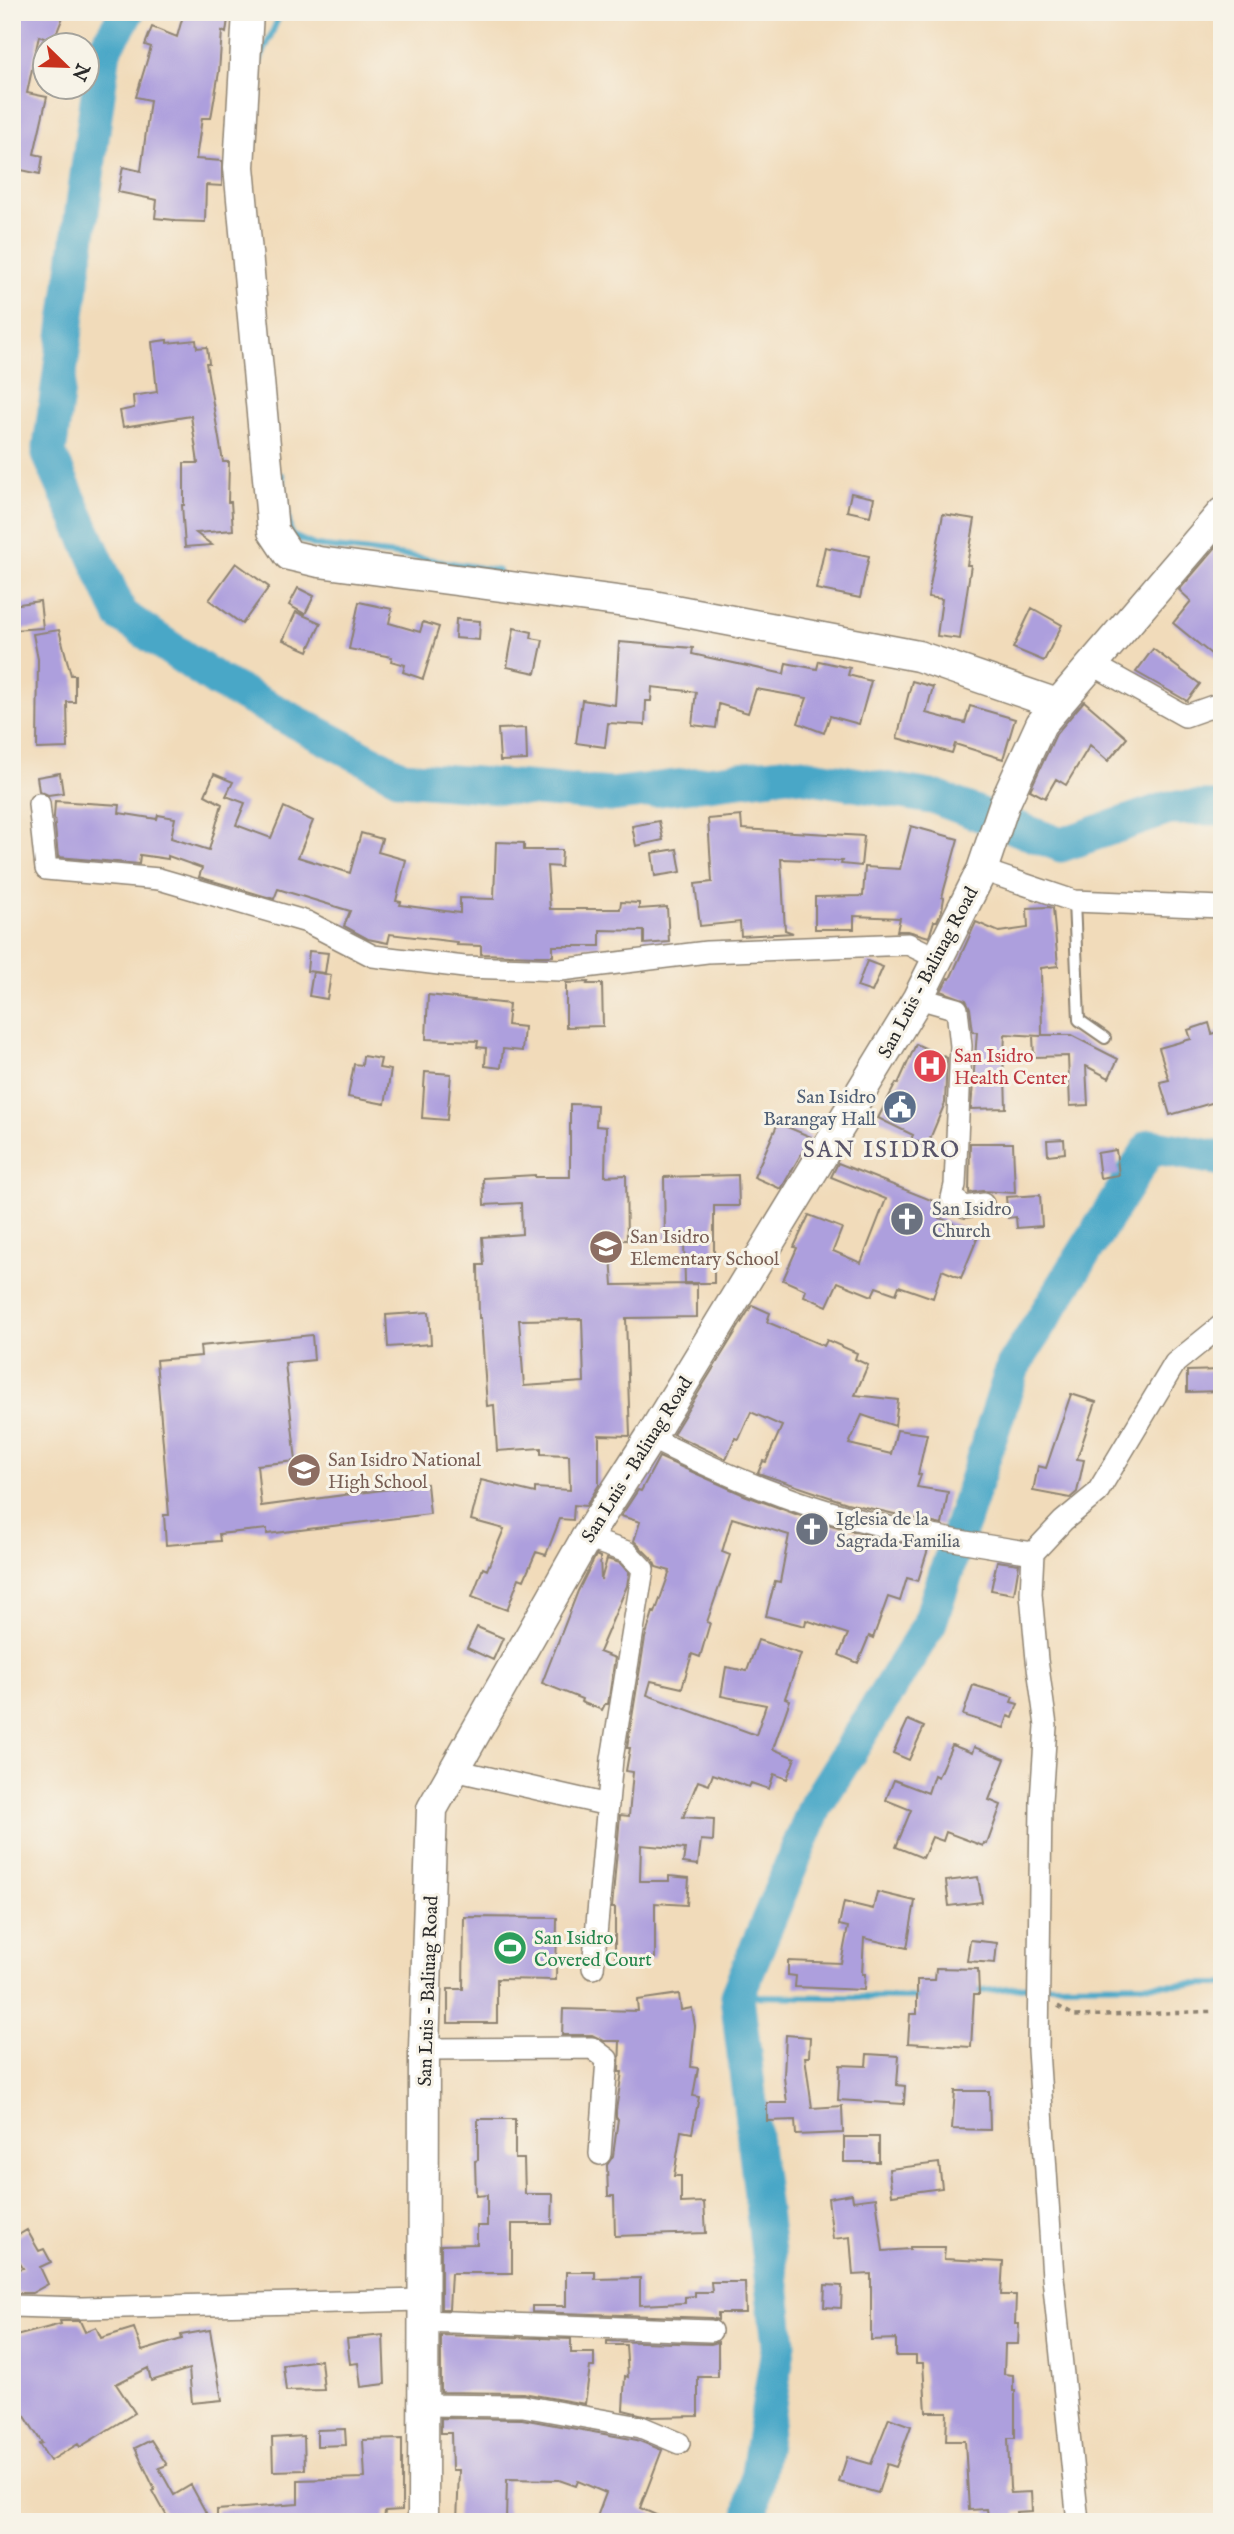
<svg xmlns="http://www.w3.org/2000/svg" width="1234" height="2534" font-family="'IM FELL English',serif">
  <rect width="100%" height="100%" fill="#f7f3e8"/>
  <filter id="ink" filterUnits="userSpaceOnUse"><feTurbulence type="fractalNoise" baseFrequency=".0143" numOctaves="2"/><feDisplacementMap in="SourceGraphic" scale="14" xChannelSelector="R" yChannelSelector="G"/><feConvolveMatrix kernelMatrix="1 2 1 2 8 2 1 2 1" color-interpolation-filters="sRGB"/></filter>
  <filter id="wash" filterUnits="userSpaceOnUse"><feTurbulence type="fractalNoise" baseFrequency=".00686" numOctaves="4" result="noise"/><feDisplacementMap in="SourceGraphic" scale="28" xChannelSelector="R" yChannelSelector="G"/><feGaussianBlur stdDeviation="1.57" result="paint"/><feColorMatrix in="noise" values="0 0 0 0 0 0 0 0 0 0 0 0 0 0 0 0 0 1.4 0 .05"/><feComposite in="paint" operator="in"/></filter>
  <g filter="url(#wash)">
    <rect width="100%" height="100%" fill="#f1dbba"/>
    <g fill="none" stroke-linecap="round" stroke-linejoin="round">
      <path stroke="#48a7c7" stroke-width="6" d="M259 63 281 12
        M282 475 291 535 316 546 415 557 499 571
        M973 1992 1038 1985 1222 1984
        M737 1996 924 1998"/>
      <path stroke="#48a7c7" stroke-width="35" d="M127 12 104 50 49 454 121 615 218 681 402 778 611 795 789 773 937 798 1061 845 1169 808H1222
        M750 2522 779 2343 737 1996 816 1805 929 1625 1013 1367 1151 1146 1222 1159"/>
    </g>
    <g id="blocks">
      <path fill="#ad9fdd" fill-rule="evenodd" d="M12 12H65L53 42 39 36 27 93 47 97 34 154 43 156 40 174 12 168Z
        M184 12H229L226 33 222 31 219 72 211 118H202L196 159 222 161V186L206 185 205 222 174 221V220L155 218 157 200 118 192 123 167 141 171 150 100 136 97 151 47 145 45 152 27 177 37Z
        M167 340V343L196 340 197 348 207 347 209 363H206L223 462H229L228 502H231L233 530 196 533 212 545 185 547 182 505H184V463H198L191 416 123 427 120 411 134 408 133 396 157 392 152 342Z
        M851 493 874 498 870 516 847 511Z
        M943 514 975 519 967 565H971L960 639 937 636 942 599 928 597Z
        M1222 540V663L1173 623 1191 601 1179 590Z
        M825 547 869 556 860 598 816 589Z
        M236 563 269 587 242 624 209 600Z
        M298 588 314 596 305 614 289 605Z
        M40 601 43 628 12 630V605Z
        M359 602 392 609 389 623 420 632 423 622 439 627 423 679 403 672 405 665 391 661 392 657 349 649Z
        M1032 608 1062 625 1044 661 1013 648Z
        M296 612 321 623 308 651 283 640Z
        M456 619 480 621 479 640 455 638Z
        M514 628 532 632 531 638 543 640 536 673 507 667Z
        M59 630 71 675H75V702H67L68 748 37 749 38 659 33 634Z
        M619 642 693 648 692 654 784 674 786 663 817 669 819 661 850 668 848 675 871 681 859 724 830 716 824 733 798 723 807 698 756 689 748 713 719 704 716 728 692 725 696 692 652 687 651 701H646L645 725 608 723 605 747 576 743 582 700 615 705Z
        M1153 649 1200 684 1187 701 1136 672Z
        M912 681 933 687 926 713 965 723 970 706 1015 719 1003 759 955 744 952 753 897 738Z
        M1084 701 1127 738 1108 761 1090 745 1066 785 1056 779 1045 798 1030 790 1056 734Z
        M526 728 527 760 500 761 498 729Z
        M60 773 63 793 48 795 39 791 37 777Z
        M214 774 233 782 226 796 245 803 236 825 271 838 284 807 313 821 298 857 350 873 361 833 382 839 378 852 406 860 396 901 401 902 400 905 460 913V898L494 899 496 842 524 843V850H562L561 867 547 866 550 909H620L621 902 639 903V909L667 907 669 942 644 944V931L600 930V946H553V956H539L481 954V946L456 945 457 942 390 934 388 943 368 939 344 926 350 911 278 889 274 899 199 877 202 868 168 856V859L140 855 139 864 58 857 54 817 55 801 120 805 119 813 157 819 158 815 175 818 171 838 209 850 222 804 205 795Z
        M741 816 742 829 864 836 861 866 841 864 842 861 781 859 785 930 793 933 741 936 740 922 700 926 695 884 712 882 708 819Z
        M659 821 663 840 636 846 632 826Z
        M911 826 958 839 942 897 944 898 942 910 937 921H934L929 937 908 931H897L900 918 854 916V929H815V897L863 896 865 867 900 869Z
        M677 849 681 872 655 876 652 853Z
        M1049 907 1053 908 1058 966 1041 968 1042 1035H1071L1118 1059 1109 1078 1086 1066 1088 1105 1070 1106 1068 1056 1034 1057 1033 1036H1041L1005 1034 1003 1076H1005L1006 1108 971 1109 977 1032H973L970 1008 966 1000 941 991 948 978 950 979 976 922 999 932 1028 928 1027 908Z
        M309 951 328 953 325 973 307 971Z
        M867 961 883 967 872 992 857 987Z
        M313 972 331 975 327 999 309 996Z
        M588 982 587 984H602L603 1026 566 1027V983Z
        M428 995 509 1004 507 1025 524 1027 522 1051 503 1049 501 1068 485 1066 486 1048 477 1047 478 1041 426 1039Z
        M1209 1023 1212 1034 1222 1031V1100L1170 1115 1160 1082 1169 1080 1159 1048 1191 1039 1188 1030Z
        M916 1044 947 1058 945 1103 927 1146 911 1139 913 1135 878 1118 896 1083 898 1084Z
        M363 1056 381 1059 379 1068 391 1070 385 1104 348 1097 354 1064 362 1065Z
        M425 1072 451 1074 447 1120 422 1118Z
        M570 1104 597 1105 596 1126 606 1127 605 1176 626 1175 627 1240H610L613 1285 697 1284V1317L626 1318 630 1436 599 1435V1485L586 1506 574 1505 573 1520 560 1519 546 1555 536 1552 524 1580 519 1578 507 1610 472 1597 483 1568 487 1570 504 1529 471 1520 481 1480 535 1493V1488L570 1490 569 1455 541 1454V1448L497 1451 494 1405 487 1406 481 1318H479L478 1265H484L482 1237 522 1234 521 1203 484 1205 483 1178 535 1175V1177H570ZM582 1319 584 1382 524 1386 519 1320Z
        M778 1123 811 1137 781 1189 754 1177Z
        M1064 1139 1065 1153 1048 1155 1047 1140Z
        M970 1143H1013L1015 1193 982 1191 969 1193Z
        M1116 1150 1119 1175 1100 1178 1097 1153Z
        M838 1163 941 1204 937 1217 979 1234 961 1278 942 1270 933 1298 899 1286 896 1294 876 1287 872 1296 838 1282 827 1306 804 1296 806 1290 783 1280 797 1248 794 1247 809 1215 842 1228 833 1251 861 1263 886 1199 831 1177Z
        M738 1175 739 1206H714V1283H685L684 1240H665L664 1177Z
        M1040 1195 1042 1226 1017 1228 1016 1217 1008 1218 1006 1197Z
        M752 1305 770 1313 767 1322 824 1346 827 1340 857 1353 855 1359 868 1365 855 1395 898 1400 895 1426 862 1415 849 1444 891 1454 897 1430 927 1434 918 1474 921 1475 917 1487 948 1492 942 1525 847 1503 758 1473 763 1461 766 1462 782 1426 751 1412 739 1439 735 1438 726 1459 673 1434Z
        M429 1312 431 1344 388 1347 386 1315Z
        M312 1335 314 1360 285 1363 296 1461 257 1465 261 1506 427 1484 430 1514 267 1534V1529L219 1534 220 1541 166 1545 164 1515H169L156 1360 201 1356 200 1346Z
        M1222 1370V1391L1187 1392V1371Z
        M1071 1394 1096 1402 1077 1459 1084 1460 1077 1492 1070 1498 1033 1491 1038 1466 1046 1468Z
        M659 1457 744 1495 809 1519 871 1536 928 1549 918 1581 907 1578 900 1601 888 1597 873 1638 869 1636 858 1663 839 1655 848 1634 806 1620 805 1626 766 1616 775 1581 780 1582 789 1535 732 1518 722 1552 730 1555 707 1622 710 1623 700 1657 692 1654 682 1688 651 1681 647 1695 756 1735 766 1705 721 1696 726 1667 747 1671 758 1640 801 1654 785 1698 790 1700 773 1749 795 1758 787 1779 774 1774 769 1789 751 1783 749 1787 713 1774 709 1785 698 1781 683 1817 714 1819 713 1841 701 1840 698 1865 683 1863 685 1849 641 1845 640 1881H669V1876L689 1878 687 1905 655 1903V1958L615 1959V1908H612L620 1815 629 1816 633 1772 626 1771 630 1748H627L645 1638 653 1612 655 1613 670 1571 656 1567 653 1560 634 1541 640 1522 621 1516 638 1490 641 1491Z
        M596 1555 600 1557 601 1580 607 1559 620 1563 629 1573 627 1586 599 1652 615 1658 608 1704H605L602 1710 581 1702 582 1699 542 1683 578 1591Z
        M997 1561 1019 1564 1014 1594 991 1590Z
        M477 1627 503 1638 493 1660 467 1648Z
        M973 1685 1013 1697 1011 1702 1018 1704 1013 1718 1008 1716 1004 1728 963 1715Z
        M908 1720 924 1727 909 1760 893 1753Z
        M952 1745 972 1753 974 1747 1005 1759 989 1800 1001 1805 987 1844 984 1843 983 1846 946 1832 943 1841 932 1837 923 1858 896 1847 911 1810 886 1800 894 1780 928 1793 934 1775 938 1777Z
        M978 1877 982 1902 949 1906 946 1881Z
        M877 1892 915 1901 907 1948 864 1938 862 1974H865L864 1990 795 1987 796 1976 788 1975V1961L841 1963 848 1927 839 1925 844 1902 873 1909Z
        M464 1917 557 1918 556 1980 497 1979V2023H448V1989H463Z
        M970 1940 997 1943 995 1963 967 1961Z
        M936 1968 978 1969 979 1994H974L971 2047 908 2043 910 2014H917V1980H935Z
        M679 1994 681 2010 692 2008 695 2026 691 2067 698 2068 693 2096 699 2097 692 2133 681 2131 674 2176H681V2203L704 2202 706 2233 615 2236 614 2196H608L607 2165 613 2156 618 2119 616 2118V2110L622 2072H619L620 2041H604L592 2035H562L563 2009 638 2011 637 2000Z
        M786 2035 810 2037 809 2057H805L812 2108 842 2106 843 2133 796 2135 795 2120 767 2121V2103H787L784 2077Z
        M867 2054 899 2056 897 2085 905 2086 904 2104 838 2100 840 2065 866 2066Z
        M955 2091H989L990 2130 952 2129Z
        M478 2119H515V2159H524L525 2194H553L552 2224H512V2273H451L449 2309H441V2245L477 2244V2226H487V2195L476 2196 475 2161 478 2160Z
        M844 2137H879V2162H844Z
        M939 2163 942 2188 892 2195 889 2169Z
        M852 2194 853 2201 876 2198 883 2251 910 2249V2247H945L944 2259 1003 2262 1001 2295H1016L1015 2324H1019L1018 2344H1005L1004 2374 1013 2375V2391H1015V2438H1008L1010 2488 1011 2493 1031 2492 1032 2511 1016 2512 1017 2522H989L987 2509 969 2510 965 2441H946L947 2412H926L923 2363H916V2356H896V2339L871 2340V2274L853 2275 850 2237 833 2239 828 2198Z
        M27 2230 39 2251 44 2249 51 2262 40 2267 48 2284 32 2293H12V2270L23 2268 12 2251V2239Z
        M566 2272H595V2279L640 2278V2305L685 2303V2297L695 2296V2292H712L711 2282H745L746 2313H718V2320L711 2318 532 2312V2306H566Z
        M825 2285 842 2286 841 2308 824 2307Z
        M60 2321H80L85 2332 96 2327 101 2338 134 2328 142 2351 182 2339 181 2335 210 2330 222 2400 192 2403 189 2369 151 2381 148 2368 116 2384 135 2413 80 2447 78 2444 50 2461 39 2444 42 2443 12 2396V2337L61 2324Z
        M383 2335 385 2384 361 2387 358 2363 350 2364 347 2339Z
        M441 2335 571 2339V2353H594V2367H590L585 2404 523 2393 441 2392Z
        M607 2341 711 2344 718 2342V2377H698V2416L652 2417 623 2410 625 2376 628 2377 626 2345H607Z
        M321 2360 324 2390 286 2391 283 2365Z
        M441 2418 522 2419 637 2440 662 2450 640 2508 672 2522H595L606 2493 578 2481 576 2486 559 2480 507 2479 506 2522H457L459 2470H452L451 2433H441Z
        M889 2418 911 2426 896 2467 887 2464 878 2493 839 2482 847 2457 871 2464Z
        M345 2429 346 2445 317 2446V2430Z
        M304 2436 305 2470 273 2471 272 2438Z
        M402 2439V2510L385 2511 384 2522H217V2510L298 2504V2480L365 2478 363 2440Z
        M151 2440 167 2465 159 2468 174 2495 191 2485 211 2522H170L153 2491 155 2490 135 2448Z"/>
    </g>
  </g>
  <g filter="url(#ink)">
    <use href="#blocks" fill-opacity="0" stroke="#8e8372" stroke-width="2"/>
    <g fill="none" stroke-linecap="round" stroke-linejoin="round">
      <g stroke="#8e8372" stroke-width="14">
        <path id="lane" d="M1074 901 1079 1020 1105 1038"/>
      </g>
      <g stroke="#8e8372" stroke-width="24">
        <path id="street" d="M1092 664 1185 716 1222 703
          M39 804 46 869 159 879 307 922 373 956 464 967 561 970 707 952 908 944 939 959
          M982 870 1074 901 1222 907
          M918 998 957 1009 961 1046 955 1185 952 1198 965 1207 983 1204
          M650 1438C693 1459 737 1480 783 1496 862 1526 949 1540 1033 1553
          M586 1538 627 1552 643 1569 612 1759 593 1968
          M454 1770 608 1805
          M424 2049 592 2048 607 2059 600 2154
          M12 2306 81 2308 422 2300
          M422 2321 711 2331
          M423 2405 523 2406 641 2427 679 2443
          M1078 2522 1053 2277 1038 2050 1041 1801 1046 1726 1037 1660 1031 1594 1033 1553 1063 1521 1097 1493 1175 1363 1222 1325"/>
      </g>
      <g stroke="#8e8372" stroke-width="33">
        <path id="secondary" d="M248 12 239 167 273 531 289 555 319 562 648 605 918 656 1057 704
          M423 2522 424 2049 432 1809 586 1538 650 1438 918 998 982 870 1004 805 1041 724 1222 513"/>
      </g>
      <path stroke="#8e8372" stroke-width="3.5" stroke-dasharray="5 5" stroke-linecap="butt" d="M1058 2006 1075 2016 1222 2011"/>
      <use href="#lane" stroke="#fff" stroke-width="10"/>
      <use href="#street" stroke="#fff" stroke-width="21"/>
      <use href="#secondary" stroke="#fff" stroke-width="30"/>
    </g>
  </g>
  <defs>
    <g id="hospital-disc" transform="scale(1.75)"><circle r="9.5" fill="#e0444e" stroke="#f7f3e8"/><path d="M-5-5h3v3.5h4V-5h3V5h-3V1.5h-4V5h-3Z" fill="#fff"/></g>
    <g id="civic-disc" transform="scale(1.75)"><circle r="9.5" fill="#5c6f8a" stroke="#f7f3e8"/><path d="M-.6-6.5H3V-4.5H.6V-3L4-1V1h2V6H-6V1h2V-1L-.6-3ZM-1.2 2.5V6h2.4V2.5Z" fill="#fff"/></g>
    <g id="church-disc" transform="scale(1.75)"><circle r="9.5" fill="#6b7280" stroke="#f7f3e8"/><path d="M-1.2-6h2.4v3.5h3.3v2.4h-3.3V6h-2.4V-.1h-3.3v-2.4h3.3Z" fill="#fff"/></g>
    <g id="school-disc" transform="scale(1.75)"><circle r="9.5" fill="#8d6e63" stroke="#f7f3e8"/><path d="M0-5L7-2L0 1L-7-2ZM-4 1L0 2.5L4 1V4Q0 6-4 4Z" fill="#fff"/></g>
    <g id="stadium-disc" transform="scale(1.75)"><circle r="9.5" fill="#2e9e5b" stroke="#f7f3e8"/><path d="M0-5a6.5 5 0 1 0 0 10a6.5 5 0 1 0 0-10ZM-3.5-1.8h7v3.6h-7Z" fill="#fff"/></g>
  </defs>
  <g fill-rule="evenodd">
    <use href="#hospital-disc" x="930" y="1066"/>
    <use href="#civic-disc" x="900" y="1107"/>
    <use href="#church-disc" x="907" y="1219"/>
    <use href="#school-disc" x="606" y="1247"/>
    <use href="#school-disc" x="304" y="1470"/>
    <use href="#church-disc" x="812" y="1529"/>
    <use href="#stadium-disc" x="510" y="1948"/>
  </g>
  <g text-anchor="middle" stroke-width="6" stroke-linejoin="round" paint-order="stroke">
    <g font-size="19" fill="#2b2b2b" stroke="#f7f3e8">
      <text transform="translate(927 972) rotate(-62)" y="7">San Luis - Baliuag Road</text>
      <text transform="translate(636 1459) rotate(-58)" y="7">San Luis - Baliuag Road</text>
      <text transform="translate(427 1991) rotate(-88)" y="7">San Luis - Baliuag Road</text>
    </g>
    <g font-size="19" fill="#be3a42" stroke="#f7f3e8" text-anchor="start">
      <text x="954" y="1062">San Isidro<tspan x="954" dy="22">Health Center</tspan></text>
    </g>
    <g font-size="19" fill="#4e5e75" stroke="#f7f3e8" text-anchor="end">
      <text x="876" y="1103">San Isidro<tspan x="876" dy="22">Barangay Hall</tspan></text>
    </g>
    <g font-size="19" fill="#5b616d" stroke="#f7f3e8" text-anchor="start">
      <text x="932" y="1215">San Isidro<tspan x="932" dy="22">Church</tspan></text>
      <text x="836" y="1525">Iglesia de la<tspan x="836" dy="22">Sagrada Familia</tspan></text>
    </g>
    <g font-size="19" fill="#785e54" stroke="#f7f3e8" text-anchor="start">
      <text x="630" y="1243">San Isidro<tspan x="630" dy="22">Elementary School</tspan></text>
      <text x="328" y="1466">San Isidro National<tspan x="328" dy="22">High School</tspan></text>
    </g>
    <g font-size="19" fill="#27864d" stroke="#f7f3e8" text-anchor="start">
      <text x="534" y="1944">San Isidro<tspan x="534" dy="22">Covered Court</tspan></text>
    </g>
    <g font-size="23" letter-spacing="2" fill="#585469" stroke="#f7f3e8">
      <text x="882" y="1157">SAN ISIDRO</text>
    </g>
  </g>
  <rect width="1234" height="2534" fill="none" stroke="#f7f3e8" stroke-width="42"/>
  <g transform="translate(66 66) rotate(113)"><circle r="33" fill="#f7f3e8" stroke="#a5a39c" stroke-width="2"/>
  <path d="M0-5L12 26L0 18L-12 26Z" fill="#c8321e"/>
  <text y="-10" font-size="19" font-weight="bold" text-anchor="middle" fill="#2b2b2b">N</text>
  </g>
</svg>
